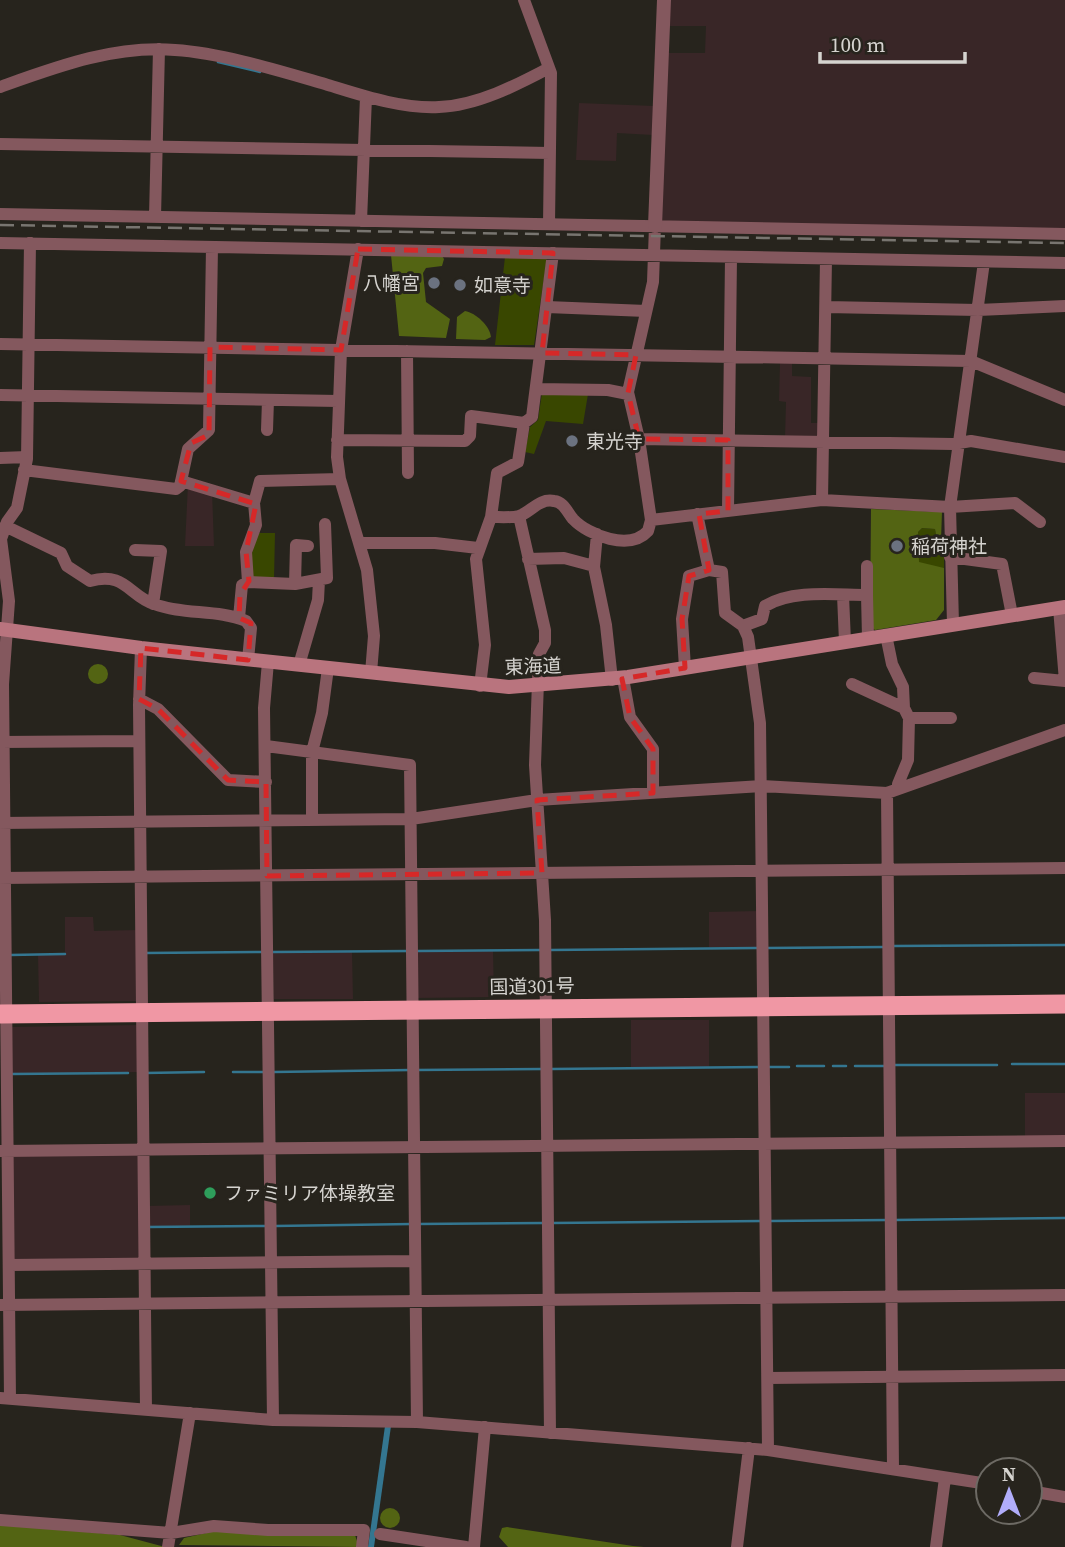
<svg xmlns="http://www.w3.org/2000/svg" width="1065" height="1547" font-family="'Source Serif 4','Noto Sans JP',serif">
  <rect width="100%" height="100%" fill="#27241d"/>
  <path fill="#392627" d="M670 0H1065V231L661 224 668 53H705L706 26H669Z
    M579 103 654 106 653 135 617 133 616 161 576 160Z
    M780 363H792V376L811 377V423H819V436L785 438 786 402 779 401Z
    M188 484 212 491 214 546H185Z
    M760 911V947H709V912Z
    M65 917H93L94 931 138 930 139 1001 39 1002 38 955H65Z
    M493 951 494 997 415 998V952Z
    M352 952 353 999H274L273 953Z
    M631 1020H709V1067H631Z
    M139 1025 140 1072 10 1074 9 1027Z
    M1025 1093H1065V1138H1025Z
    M140 1152 141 1261 12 1262 11 1154Z
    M190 1205V1226H147V1206Z"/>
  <path fill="#394700" d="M505 257 547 258 534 345H495Z
    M542 393 588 394 583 424 546 421 534 454 525 452 530 427 538 420Z
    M922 528 935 529 937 537H944V587H918V532Z
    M256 533H275L274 579H252L250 563Z"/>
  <path fill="#536413" d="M391 255 442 256 444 259 442 266 426 268 423 273 426 302 450 319 446 338 399 336Z
    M465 311C476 313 490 326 491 337L485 340 456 339 457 317Z
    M871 509 942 512 941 540 937 539 935 529 922 528 918 532 919 562 944 568V610L936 620 875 630 870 626Z
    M88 674a10 10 0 1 1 20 0a10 10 0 1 1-20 0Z
    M380 1518a10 10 0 1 1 20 0a10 10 0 1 1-20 0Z
    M0 1524 120 1535 165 1547H0Z
    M507 1527 633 1546 644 1547H508L499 1537 502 1528Z
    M215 1531 355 1535 359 1547 179 1545 184 1538Z"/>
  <path fill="#347690" d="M385 1426H391L374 1547H368Z"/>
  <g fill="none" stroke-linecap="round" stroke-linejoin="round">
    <path stroke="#347690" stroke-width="2.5" d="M218 62 260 72
      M893 946 1065 945
      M767 948 885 947
      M550 950 757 948
      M418 951 540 950
      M273 952 409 951
      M145 953 264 952
      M10 955 65 954
      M1012 1064H1065
      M892 1065H997
      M797 1066H824
      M833 1066H846
      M855 1066H886
      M769 1067H789
      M551 1069 760 1067
      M416 1070 542 1069
      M233 1072H264
      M274 1072 410 1070
      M145 1073 204 1072
      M11 1074 128 1073
      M894 1220 1065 1218
      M770 1221 888 1220
      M552 1223 762 1221
      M417 1224 544 1223
      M275 1226 412 1224
      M147 1227 266 1226"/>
    <path stroke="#84585e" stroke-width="12" d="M524 0 551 73 549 224
      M0 87C56 67 114 45 175 50 222 53 280 71 325 84 361 95 401 109 439 107 476 106 517 85 549 68
      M0 144 550 153
      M0 214 1065 234
      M155 217 159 49
      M361 221 366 97
      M0 243 1065 263
      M358 249 341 350 337 457 340 479 367 570 374 636 371 673
      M547 307 646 311
      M826 307 978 310 1065 306
      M0 344 971 361 1065 400
      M407 351 408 473
      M536 389 608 390 628 394
      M0 395 338 401
      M267 430 268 400
      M639 439 953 444 971 441 1065 457
      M337 440 465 441 470 436 471 416 524 423 532 417 553 253
      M0 458 27 457
      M24 470 176 489 180 486 188 449 209 430 212 247
      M181 481 254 503
      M822 500 826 259
      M728 511 731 257
      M697 514 709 570 722 572 725 613 743 626 748 637 760 723 768 1450
      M519 516 545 630V643L539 654 535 765 545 920 550 1433
      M491 517C500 517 511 518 519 516 531 512 539 498 554 501 564 502 567 512 573 519 589 536 630 551 648 531L651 520 639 439 628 392 653 282 655 226
      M651 520 822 500 950 507 1015 503 1040 522
      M5 526 61 553 67 566 90 581C125 571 129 596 154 604 183 615 218 609 246 621L251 628 248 660
      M597 534 594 567 606 625 612 680
      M361 543H435L478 548
      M135 550 161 551 153 604
      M950 557 1002 564 1012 615
      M528 559 564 558 594 566
      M248 582 246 552 256 525 254 503 260 481 340 479
      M295 584 296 545 308 546
      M843 595 845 642
      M867 595V566
      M239 618 242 585 248 582 295 584 327 578 325 524
      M953 624 950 507 984 262
      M743 626 762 619 765 606C793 589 836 595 867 595L868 638
      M886 635 892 664 903 687 904 708 909 718 908 760 898 784 899 788
      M141 648 139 705 146 1410
      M268 662 264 708 273 1420
      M299 665 318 600 319 580
      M685 668 682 619 689 576 709 570
      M623 678 630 717 653 749V793
      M1034 678 1065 681 1059 608
      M852 684 904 708
      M480 686 485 645 476 559 491 517 497 473 518 462 524 423
      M139 699 158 709 228 780 266 782
      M909 718H951
      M0 742 139 741
      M266 746 410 765 417 1422
      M887 793 893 1469
      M312 820V752L322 713 328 668
      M0 823 411 819 537 800 762 786 887 793 1065 730
      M0 878 1065 868
      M1 1151 1065 1141
      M9 1265 415 1261
      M0 1305 1065 1295
      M768 1378 1065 1375
      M0 1398 273 1420 417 1422 768 1450 988 1484
      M10 1399 3 684 9 601 1 539 7 522 17 508 27 459 30 243
      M1030 1491 1065 1497
      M0 1520 171 1533 214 1526 268 1530H364L362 1547
      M380 1534 466 1547
      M168 1547 190 1413
      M474 1547 485 1427
      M737 1547 749 1448
      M936 1547 945 1478"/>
    <path stroke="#84585e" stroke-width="14" d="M655 226 664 0"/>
    <path stroke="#b9747e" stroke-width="14" d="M0 629 141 648 509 687 628 677 1065 607"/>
    <path stroke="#f097a4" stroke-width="19" d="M0 1014 1065 1004"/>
    <path stroke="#787570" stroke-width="2.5" stroke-dasharray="14 7" stroke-linecap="butt" d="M0 225 1065 243"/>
  </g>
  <path fill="none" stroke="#d62828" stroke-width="5" stroke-dasharray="14 9" stroke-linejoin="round" d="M358 249 553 253 542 353 636 355 628 393 639 439 728 440V511L699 514 709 570 689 576 682 619 685 668 622 679 630 717 653 749V793L537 800 542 873 267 876 266 782 228 780 158 709 139 699 141 648 248 660 251 623 239 618 240 595 249 581 246 552 256 504 181 481 191 443 209 435 210 347 341 350Z"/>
  <g fill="#6b7280" stroke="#27241d" stroke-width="2.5">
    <circle cx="434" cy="283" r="7"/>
    <circle cx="460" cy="285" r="7"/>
    <circle cx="572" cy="441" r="7"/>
    <circle cx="897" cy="546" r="7"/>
  </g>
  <circle fill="#2e9e5b" stroke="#27241d" stroke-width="2.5" cx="210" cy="1193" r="7"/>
  <g text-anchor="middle" stroke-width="6" stroke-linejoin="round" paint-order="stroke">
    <g font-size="19" fill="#d5d3cf" stroke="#27241d" text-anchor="start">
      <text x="420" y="290" text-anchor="end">八幡宮</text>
      <text x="474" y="292">如意寺</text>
      <text x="586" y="448">東光寺</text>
      <text x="911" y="553">稲荷神社</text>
      <text x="224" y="1200">ファミリア体操教室</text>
    </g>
    <g font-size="19" fill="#d5d3cf" stroke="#27241d">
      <text transform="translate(533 666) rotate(-2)" y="7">東海道</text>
      <text transform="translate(532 986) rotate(-1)" y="7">国道301号</text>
    </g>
  </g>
  <g transform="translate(1009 1491)"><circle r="33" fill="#27241d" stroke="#6d6a64" stroke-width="2"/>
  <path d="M0-5L12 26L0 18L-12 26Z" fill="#b1adfa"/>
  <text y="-10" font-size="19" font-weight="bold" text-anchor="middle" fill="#d5d3cf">N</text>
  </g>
  <path d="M820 52v10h145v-10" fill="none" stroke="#d5d3cf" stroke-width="3.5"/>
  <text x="830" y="52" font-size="21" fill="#d5d3cf" stroke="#27241d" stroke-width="5" paint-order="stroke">100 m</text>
</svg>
